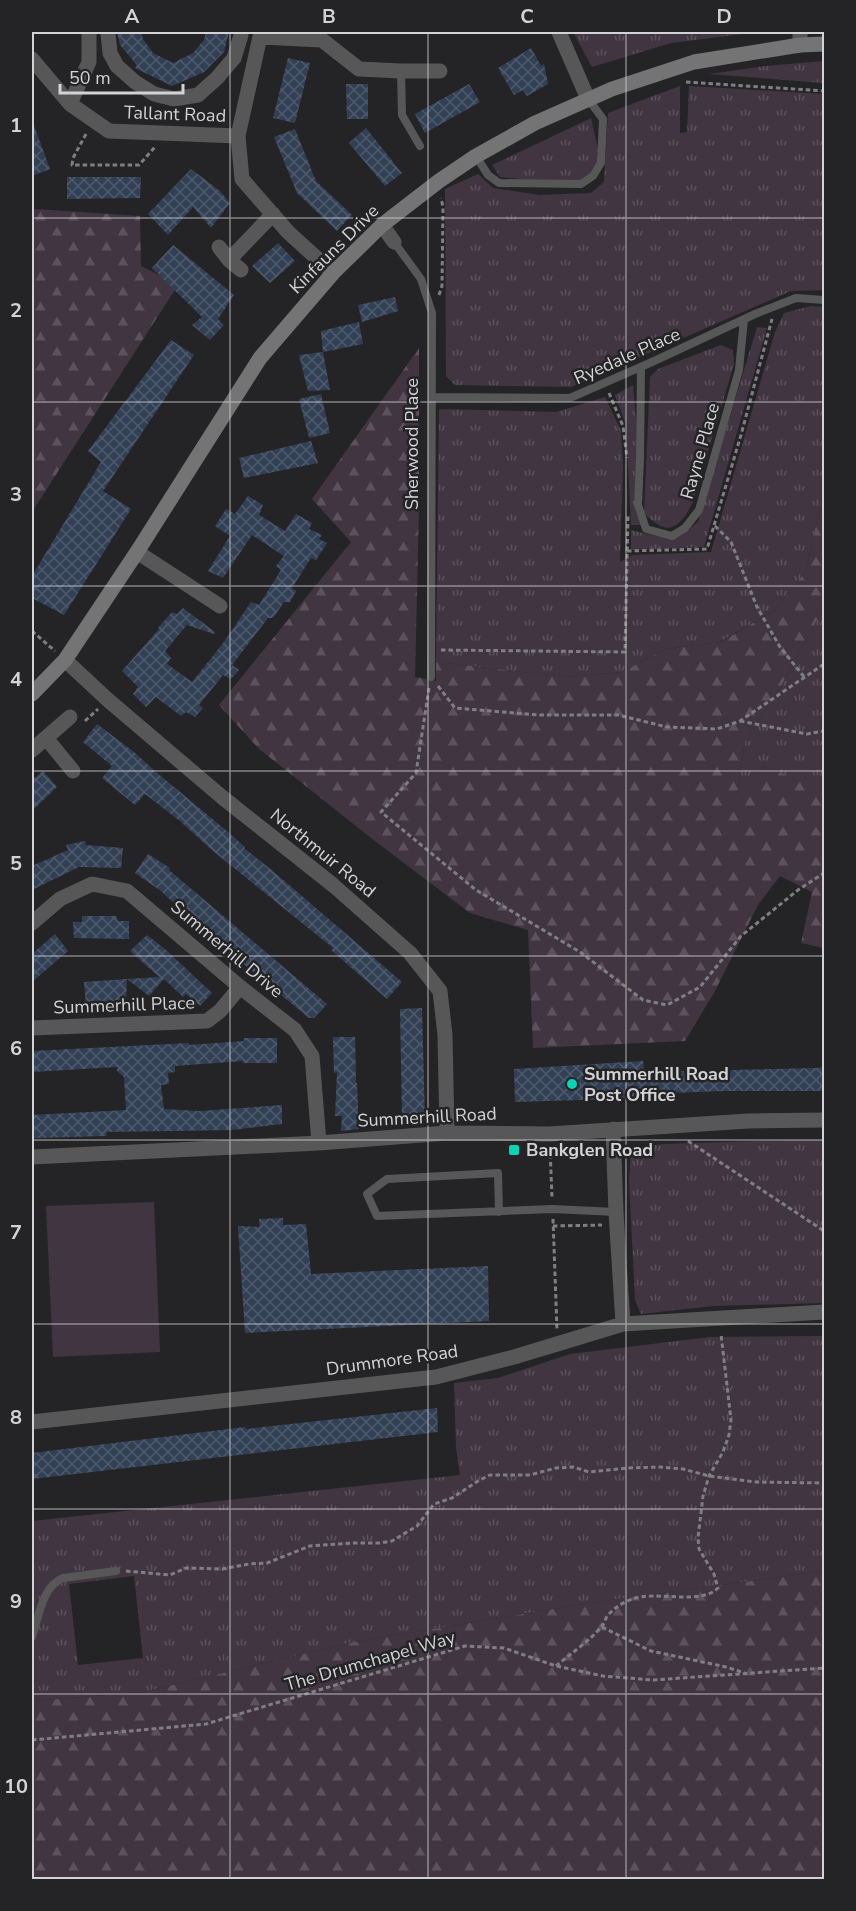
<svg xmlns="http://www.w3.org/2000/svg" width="856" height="1911" font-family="'Nunito Sans',sans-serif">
  <defs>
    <pattern id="grass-tufts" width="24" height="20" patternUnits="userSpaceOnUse" patternTransform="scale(1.5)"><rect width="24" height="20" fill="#413542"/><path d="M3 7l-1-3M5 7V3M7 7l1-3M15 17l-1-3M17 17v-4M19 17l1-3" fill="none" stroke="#5c515c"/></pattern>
    <pattern id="forest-firs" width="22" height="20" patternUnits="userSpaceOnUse" patternTransform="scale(1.5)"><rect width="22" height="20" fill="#413542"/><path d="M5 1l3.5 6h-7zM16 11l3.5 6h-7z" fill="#5c515c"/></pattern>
    <pattern id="building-cross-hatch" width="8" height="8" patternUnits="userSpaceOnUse" patternTransform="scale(1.5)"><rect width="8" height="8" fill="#324056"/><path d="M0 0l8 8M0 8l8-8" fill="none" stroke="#4f5b6d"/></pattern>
  </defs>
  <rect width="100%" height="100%" fill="#242426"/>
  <path fill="url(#grass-tufts)" fill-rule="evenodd" d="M573 32H759L671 43 592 67Z
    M824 61V83L709 74 765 66Z
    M680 86V133L687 132 689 86 824 94V290L791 291 571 387 455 385 446 376 445 189 478 174 493 188 539 195 591 193 604 182 608 113Z
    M591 118 601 163 593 176 577 184 500 177 492 165Z
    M811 306 824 307V488L806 571 776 609 720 642 666 649 622 672 566 677 436 662 439 409 556 412 605 397 621 431 623 466 620 562 632 555 711 552 775 332 784 313Z
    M757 327 767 328 704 547 631 550V530C660 537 674 544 698 522Z
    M721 345 733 350 734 364 693 502C679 529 668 538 644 513L650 377 658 369Z
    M633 385 637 433 635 510 641 525H631L626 425 615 395Z
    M824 607V788L821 791 765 766 737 796 745 741 779 690Z
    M790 1140H824V1303L713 1306 641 1314 635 1300 629 1182 631 1148 664 1144Z
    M824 1336V1571L589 1603 349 1643 143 1692 32 1701V1521L460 1475 456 1448 454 1383 498 1378 570 1354 710 1337ZM134 1576 143 1658 78 1665 69 1584Z"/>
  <path fill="url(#forest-firs)" d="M35 209 140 216 141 266 178 285 32 512V211Z
    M419 348V506L415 677 436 681V662L566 677 622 672 666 649 721 642 776 609 806 571 824 488V607L779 690 745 741 737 795 765 766 821 790 824 788V948L801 943 812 892 780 876 758 905 715 991 685 1041 533 1048 528 930 470 913 371 838 258 748 219 705 351 542 312 499Z
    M824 1571V1879H32V1701L143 1692 349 1643 589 1603Z"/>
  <path fill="#413542" d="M154 1202 160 1352 53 1357 46 1206Z"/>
  <path fill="url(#building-cross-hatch)" d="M117 32H141L143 39 153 53 173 63 193 53 204 40 206 32H229L224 52 204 72 172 86 135 68 137 65 120 45Z
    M531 48 541 66 544 64 548 84 527 96 523 90 514 95 498 68Z
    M288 58 310 63 295 123 273 118Z
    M346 84H368V119H347Z
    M469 84 480 102 425 133 415 114Z
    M32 123H33L50 169 32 176Z
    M366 128 402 173 385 186 349 143Z
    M295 129 316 181 352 215 337 231 297 193 274 137Z
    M191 169 220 191 230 203 211 228 193 207 168 235 148 214Z
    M67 177H141L140 198 67 199Z
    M278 243 295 261 270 283 252 266Z
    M173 245 234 295 218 319 224 325 210 340 192 325 202 317 152 268Z
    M395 297 398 311 362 322 358 305Z
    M359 322 363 344 323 352 321 331Z
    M171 340 194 355 103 491 131 509 64 615 32 598V576L101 462 88 451Z
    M323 352 330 390 308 391 299 355Z
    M321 394 330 433 309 438 299 399Z
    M311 441 318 463 244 478 239 458Z
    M248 496 263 505 259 515 285 531 296 514 312 523 309 529 322 535 319 539 327 543 316 560 311 558 292 588 296 591 290 602H284L273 618H268L232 665 239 670 231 679 223 675 199 705 203 708 195 717 186 712 181 716 156 697 146 707 133 694 138 687 122 671 159 629 158 628 172 612 177 614 183 608 215 632 214 634 187 625 165 651 171 658 167 664 192 682 224 642 251 602 259 605 281 570 276 566 284 556 252 535 223 578 208 571 230 536 215 526 226 509 235 514Z
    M97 724 134 752 156 772 228 832 245 847 244 848 274 872 402 982 387 999 331 950 333 948 213 851 181 822 145 794 135 805 102 778 112 766 83 742Z
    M43 771 57 787 32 811V780Z
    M85 841 86 845 123 848 121 868 79 867 32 890V866L68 850 66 845Z
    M148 854 170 868 169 870 327 1004 314 1018H309L228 951 230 948 194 922 161 891 135 873Z
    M82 916H116L118 921H129V939L74 938 73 922H82Z
    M55 934 68 951 32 982V954Z
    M147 935 165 949 212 993 200 1006 186 994 183 997 164 979 149 996 127 979 159 977 130 951Z
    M127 979 126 1003 86 1005 84 982Z
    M422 1008 425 1120 402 1122 400 1009Z
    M333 1037H355L356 1083H357L359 1129 341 1131 342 1116H335L337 1072 334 1073Z
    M244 1038H277V1063H243V1061L175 1066V1072L168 1073 169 1084 161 1085 164 1109 199 1111 282 1105V1124L232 1130 107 1132 106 1136 34 1138 33 1115 126 1110 124 1077 117 1071V1067L32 1072V1051L189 1043V1045L244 1041Z
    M643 1061 644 1071H731V1070L815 1068 825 1067V1091H724L645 1094 646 1098 515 1102 514 1069Z
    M283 1218V1225L306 1224 311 1274 488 1266 489 1321 245 1333 238 1226 259 1227V1219Z
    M437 1408 438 1432 32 1479V1453L245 1427 246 1429Z"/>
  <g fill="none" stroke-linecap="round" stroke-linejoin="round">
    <path stroke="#7f7f81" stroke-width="3" stroke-dasharray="4.5 3" stroke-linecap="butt" d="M686 82 824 91
      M86 134 73 158 72 165H139L155 147
      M439 295 442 286 443 207 441 198
      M609 393 623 426 627 458
      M715 526 731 542 757 607 780 647 805 678
      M627 551 707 549 741 435 772 319
      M32 631 55 651
      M441 650 625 652 628 516
      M438 686 455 708 538 715H618L667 727 717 729 740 721 824 664
      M429 688 416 773 381 812 476 890 580 952 643 1000 667 1005 700 987 741 936 798 890 824 873
      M85 721 98 709
      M740 721 807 734 824 731
      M688 1141 824 1231
      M550 1147 552 1198
      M553 1219 557 1330
      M553 1226 602 1225
      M126 1571 170 1575 186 1568 222 1569 249 1564 267 1563 310 1546 353 1543H380L392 1541 417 1526 434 1504 452 1498 478 1481 490 1475H530L556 1468 573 1467 589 1472 628 1468 660 1467 683 1469 709 1476 756 1482 824 1483
      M602 1627 651 1651 726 1667 745 1673
      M556 1666C569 1655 592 1639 602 1626 604 1624 605 1621 606 1618 612 1609 622 1603 632 1599 657 1590 700 1606 718 1588L714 1574 699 1549 698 1538 703 1496 709 1476 723 1452 729 1435 731 1420 721 1334
      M32 1740 206 1724 465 1646 504 1648 556 1666 603 1676 653 1680 824 1668"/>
    <path stroke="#575758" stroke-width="8" d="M401 71 402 115 420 146
      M476 156 488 175 499 183 581 184 593 176 601 163 603 119 588 99
      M394 242 421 279 432 313 431 677
      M641 368 640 459 638 505 646 529 672 536 685 528 699 510 739 370 744 319
      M432 397 570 398 652 362 755 314 796 298 824 300
      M499 1212 498 1173 387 1179 367 1194 377 1216 552 1209 616 1212
      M32 1637C39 1617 42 1586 63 1578L116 1571"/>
    <path stroke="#575758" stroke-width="15" d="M261 32 238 136 242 179 288 232 333 273
      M559 32 588 99
      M108 34 110 53 117 66 135 82 154 94 174 99 198 95 217 78 234 58 241 35
      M261 37 322 40 359 69 401 71H440
      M800 45V32
      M32 59 70 104 109 131 238 136
      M70 104 89 62V32
      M382 225 394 242
      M219 247 229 260 241 270
      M229 260 273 214
      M137 552 220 606
      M65 660 108 700 222 797 333 885 410 953 440 991 445 1035 447 1133
      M46 738 73 771
      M32 750 70 717
      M32 923 60 899 92 884 127 891 240 987 295 1030 312 1056 319 1143
      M32 1028 207 1021 220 1011 240 987
      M613 1129 616 1212 623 1324
      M32 1157 319 1143 447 1133 549 1134 748 1121 824 1120
      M32 1422 436 1377 514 1357 623 1324 824 1312"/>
    <path stroke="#747475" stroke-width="15" d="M32 694 65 660 137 552 260 358 333 273 382 225 439 181 476 156 535 123 612 89 694 62 800 45 824 44"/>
  </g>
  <path fill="none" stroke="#d3d3d5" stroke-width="1.5" stroke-opacity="0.55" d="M230 32V1880M428 32V1880M626 32V1880M32 218H824M32 402H824M32 586H824M32 771H824M32 956H824M32 1140H824M32 1324H824M32 1509H824M32 1694H824"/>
  <g fill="#06d5b6" stroke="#242426" stroke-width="2">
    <circle cx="572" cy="1084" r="6"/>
    <rect x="508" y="1144" width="12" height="12" rx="3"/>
  </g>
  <g text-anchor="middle" stroke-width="5" stroke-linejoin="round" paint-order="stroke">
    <g font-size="18" fill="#d3d3d5" stroke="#242426">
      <text transform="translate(175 114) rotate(2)" y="6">Tallant Road</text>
      <text transform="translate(334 249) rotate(-45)" y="6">Kinfauns Drive</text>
      <text transform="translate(627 356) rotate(-24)" y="6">Ryedale Place</text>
      <text transform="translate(412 444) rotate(-90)" y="6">Sherwood Place</text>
      <text transform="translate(700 451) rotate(-74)" y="6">Rayne Place</text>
      <text transform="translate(323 853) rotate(39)" y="6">Northmuir Road</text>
      <text transform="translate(227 949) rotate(40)" y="6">Summerhill Drive</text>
      <text transform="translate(124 1005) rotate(-2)" y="6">Summerhill Place</text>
      <text transform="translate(427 1117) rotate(-3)" y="6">Summerhill Road</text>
      <text transform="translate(392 1360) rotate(-8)" y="6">Drummore Road</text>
      <text transform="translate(370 1661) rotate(-16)" y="6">The Drumchapel Way</text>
    </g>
    <g font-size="18" font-weight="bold" fill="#d3d3d5" stroke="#242426" text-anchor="start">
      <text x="584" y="1080">Summerhill Road<tspan x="584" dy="21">Post Office</tspan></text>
      <text x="526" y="1156">Bankglen Road</text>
    </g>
  </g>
  <rect width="856" height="1911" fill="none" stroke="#242426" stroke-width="66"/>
  <path d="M60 84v9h123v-9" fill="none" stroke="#d3d3d5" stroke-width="3"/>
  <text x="69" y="84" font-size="18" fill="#d3d3d5" stroke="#242426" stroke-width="4.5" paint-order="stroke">50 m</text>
  <rect x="33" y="33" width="790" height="1845" fill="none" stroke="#d3d3d5" stroke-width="2"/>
  <g font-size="20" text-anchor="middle" font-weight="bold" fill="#d3d3d5">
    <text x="132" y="23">A</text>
    <text x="329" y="23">B</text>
    <text x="527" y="23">C</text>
    <text x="724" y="23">D</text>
    <text x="16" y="132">1</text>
    <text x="16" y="317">2</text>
    <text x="16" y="501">3</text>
    <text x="16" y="686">4</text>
    <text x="16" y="870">5</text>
    <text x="16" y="1055">6</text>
    <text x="16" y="1239">7</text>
    <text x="16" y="1424">8</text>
    <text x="16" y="1608">9</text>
    <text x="16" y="1793">10</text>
  </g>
</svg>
